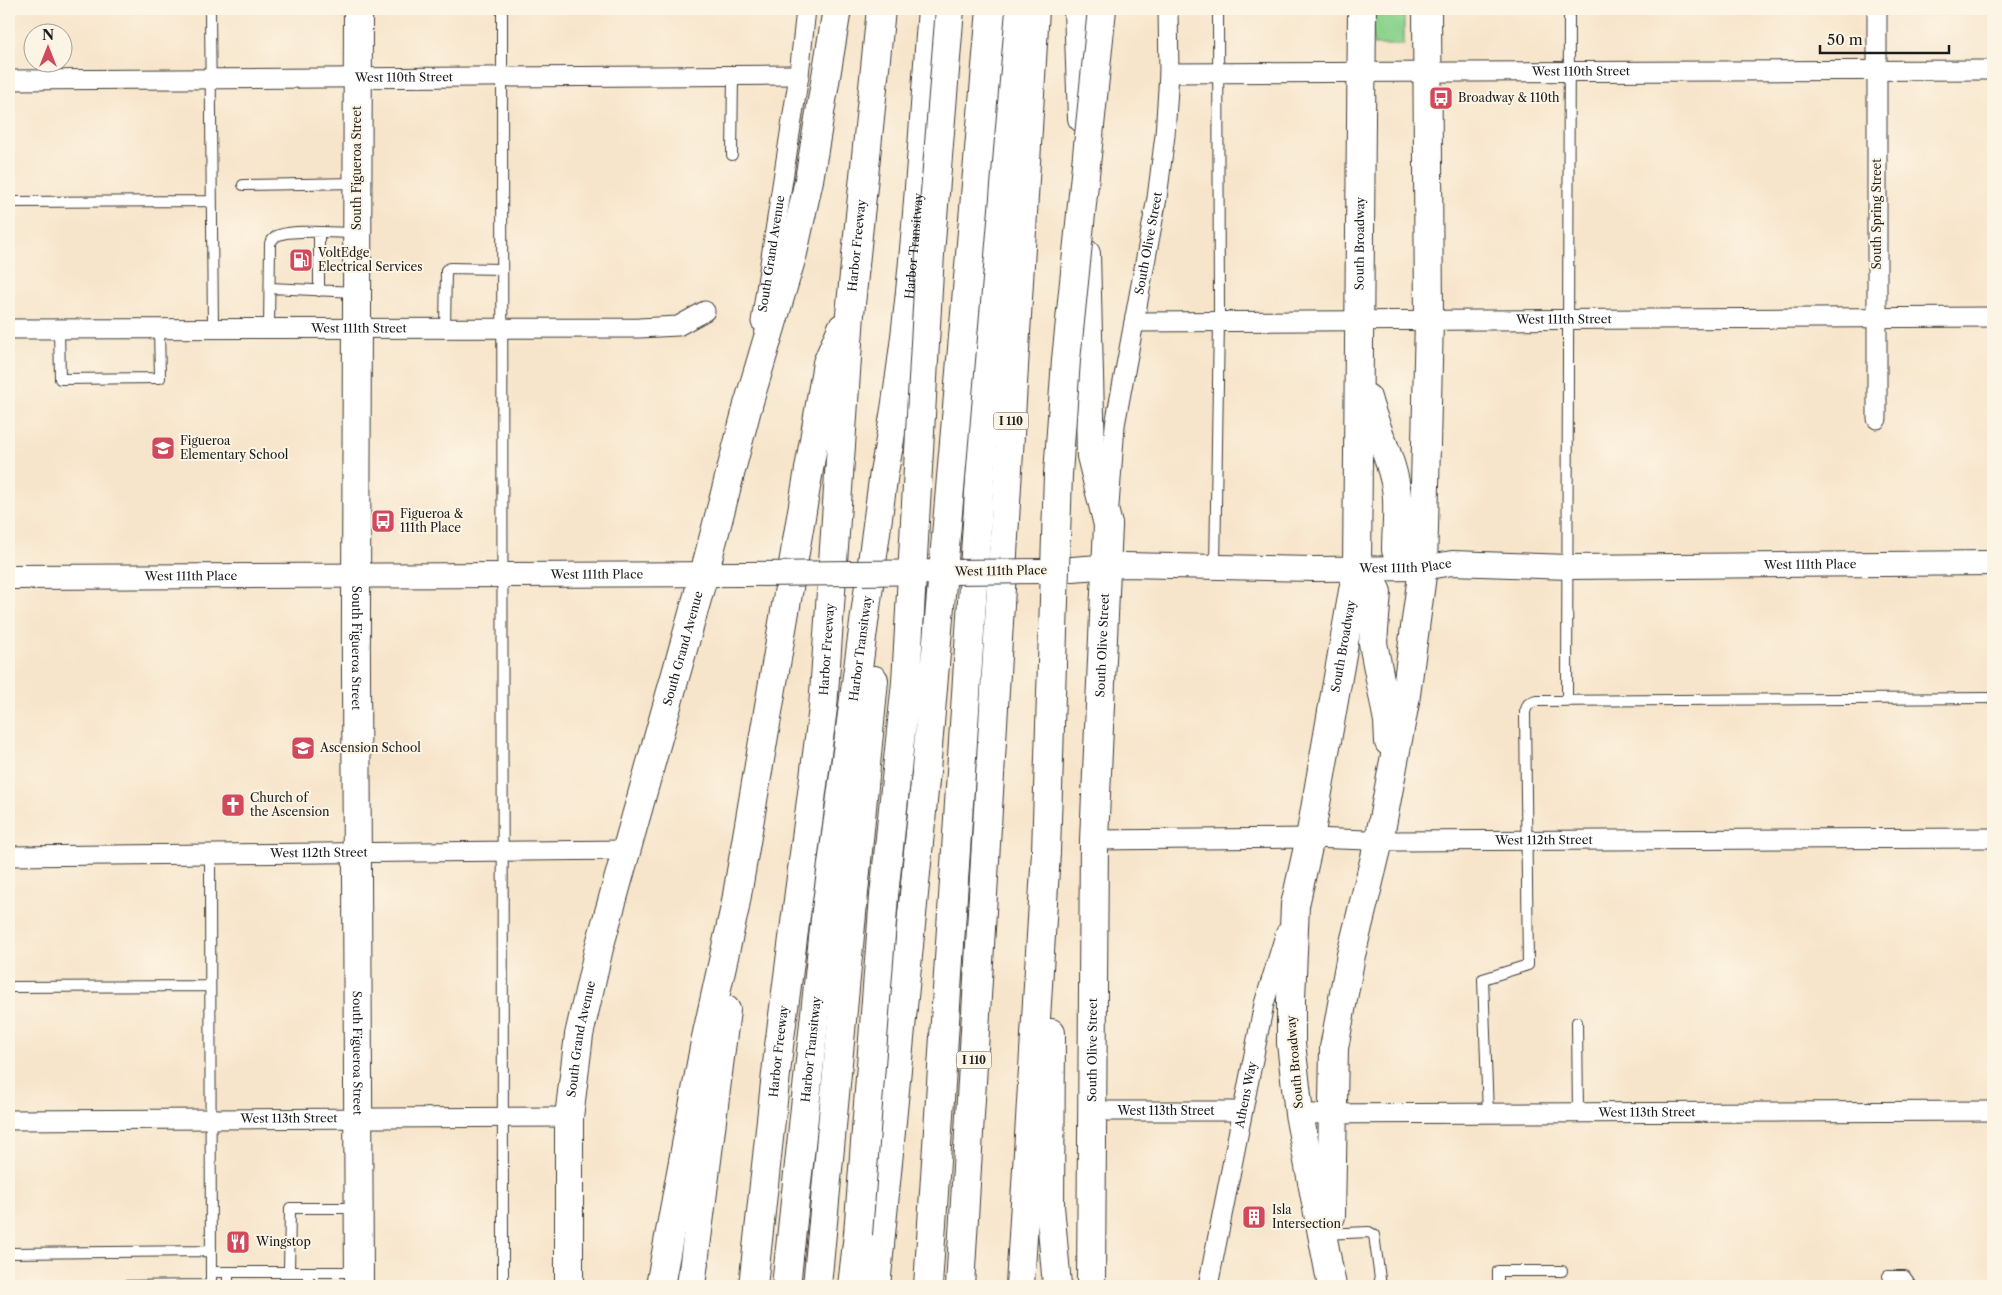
<svg xmlns="http://www.w3.org/2000/svg" width="2002" height="1295" font-family="'Libre Caslon Text',serif">
  <rect width="100%" height="100%" fill="#fcf5e5"/>
  <filter id="ink" filterUnits="userSpaceOnUse"><feTurbulence type="fractalNoise" baseFrequency=".02" numOctaves="2"/><feDisplacementMap in="SourceGraphic" scale="10" xChannelSelector="R" yChannelSelector="G"/><feConvolveMatrix kernelMatrix="1 2 1 2 8 2 1 2 1" color-interpolation-filters="sRGB"/></filter>
  <filter id="wash" filterUnits="userSpaceOnUse"><feTurbulence type="fractalNoise" baseFrequency=".0096" numOctaves="4" result="noise"/><feDisplacementMap in="SourceGraphic" scale="20" xChannelSelector="R" yChannelSelector="G"/><feGaussianBlur stdDeviation="1.12" result="paint"/><feColorMatrix in="noise" values="0 0 0 0 0 0 0 0 0 0 0 0 0 0 0 0 0 1.4 0 .05"/><feComposite in="paint" operator="in"/></filter>
  <g filter="url(#wash)">
    <rect width="100%" height="100%" fill="#f7e5cb"/>
    <path fill="#8cd38d" stroke="#547854" d="M1373 9H1404V45H1373Z"/>
  </g>
  <g filter="url(#ink)">
    <g fill="none" stroke-linecap="round" stroke-linejoin="round">
      <g stroke="#3d3a36" stroke-width="12">
        <path id="service" d="M210 9 213 328
          M502 9 503 1286
          M732 155 733 75
          M243 185 356 183
          M9 202 212 201
          M319 233V291
          M270 288 356 292
          M269 328 270 243C273 239 275 236 279 235 296 229 337 233 356 233
          M445 328 446 270 450 268 501 269
          M59 329 60 379 160 378 159 328
          M1215 567 1219 321 1218 9
          M1567 700 1569 9
          M210 854 211 1286
          M9 987 210 986
          M1577 1022 1578 1113
          M1488 1114 1483 979 1528 965 1525 712 1528 704 1536 701 1993 698
          M1323 1234 1369 1232 1374 1235 1381 1286
          M9 1253 211 1251
          M211 1272H357
          M228 1272V1286
          M289 1272 290 1208H358
          M308 1272V1286
          M1888 1276H1905L1912 1286
          M118 1286 211 1285
          M1498 1286V1271H1562"/>
      </g>
      <g stroke="#3d3a36" stroke-width="21">
        <g id="minor">
          <path d="M1877 9V419"/>
          <path id="s1" d="M1169 73 1993 70"/>
          <path id="s2" d="M9 80 799 75"/>
          <path id="s3" d="M761 322 799 75 806 9"/>
          <path id="s4" d="M1134 322 1993 317"/>
          <path id="s5" d="M9 329 639 328 678 326 705 311"/>
          <path id="s6" d="M1109 506 1115 425 1157 198 1165 135 1169 73 1168 9"/>
          <path id="s7" d="M1094 840 1310 838 1397 841 1993 838"/>
          <path id="s8" d="M9 856 628 850"/>
          <path id="s9" d="M1091 1111H1242"/>
          <path id="s10" d="M1299 1114 1993 1111"/>
          <path id="s11" d="M9 1120 569 1117"/>
          <path id="s12" d="M1208 1286 1264 1004 1286 932"/>
        </g>
      </g>
      <g stroke="#3d3a36" stroke-width="26">
        <g id="tertiary">
          <path id="s13" d="M1046 571 1125 565 1315 569 1423 568 1452 563 1569 567 1993 563"/>
          <path id="s14" d="M9 577 744 574"/>
        </g>
      </g>
      <g stroke="#3d3a36" stroke-width="30">
        <g id="secondary">
          <path id="s15" d="M358 9C355 435 355 860 359 1286"/>
          <path d="M1367 398C1375 429 1391 456 1396 488 1399 507 1396 530 1396 550L1401 559 1423 568"/>
          <path d="M1357 568 1371 580 1377 592 1373 643 1388 721 1389 742"/>
          <path d="M1331 1216 1334 1048 1351 955 1379 841 1405 702 1423 568 1429 320 1427 9"/>
          <path id="s16" d="M1332 1286 1299 1114 1291 1043V998L1295 905 1310 838 1357 568 1362 9"/>
        </g>
      </g>
      <g stroke="#3d3a36" stroke-width="30">
        <g id="primary">
          <path id="s17" d="M569 1286V1117L579 1035 599 948 704 574 748 405"/>
          <path id="s18" d="M1091 1286 1094 840 1108 525"/>
        </g>
      </g>
      <g stroke="#3d3a36" stroke-width="30">
        <g id="motorway">
          <path d="M1078 9 1082 118"/>
          <path d="M1086 254 1091 456 1108 525"/>
          <path d="M748 405 793 253 809 180 837 9"/>
          <path d="M1051 1033 1050 1206 1057 1286"/>
          <path d="M660 1286 705 1042 735 907 827 363 842 328"/>
          <path d="M691 1286 726 1010"/>
          <path id="s19" d="M753 1286 779 1046 823 708 850 314 881 9"/>
          <path id="s20" d="M786 1286 826 910 884 472C914 320 920 163 932 9"/>
          <path d="M817 1286 874 680"/>
          <path d="M852 1286 858 1234"/>
          <path d="M876 1286 926 770"/>
          <path d="M928 1286 1010 9"/>
          <path d="M960 1286 1035 9"/>
          <path d="M1020 1286 1046 852"/>
        </g>
      </g>
      <use href="#service" stroke="#fff" stroke-width="10"/>
      <use href="#minor" stroke="#fff" stroke-width="19"/>
      <use href="#tertiary" stroke="#fff" stroke-width="24"/>
      <use href="#secondary" stroke="#fff" stroke-width="28"/>
      <use href="#primary" stroke="#fff" stroke-width="28"/>
      <use href="#motorway" stroke="#fff" stroke-width="28"/>
      <g stroke="#3d3a36" stroke-width="26" stroke-linecap="butt">
        <path id="tertiary-bridge" d="M744 574 1046 571"/>
      </g>
      <g stroke="#3d3a36" stroke-width="30" stroke-linecap="butt">
        <path id="motorway-bridge" d="M926 770 991 9
          M1046 852 1058 474 1066 360 1102 9
          M858 1234 884 896 906 682 930 254 950 9"/>
      </g>
      <use href="#tertiary-bridge" stroke="#fff" stroke-width="24"/>
      <use href="#motorway-bridge" stroke="#fff" stroke-width="28"/>
    </g>
  </g>
  <defs>
    <g id="bus-square" transform="scale(1.25)"><rect x="-9" y="-9" width="18" height="18" rx="4" fill="#d1495b" stroke="#fcf5e5"/><path d="M-5-6H5V4H4V6H2V4H-2V6H-4V4H-5ZM-3.5-4V0h7V-4ZM-3.5 1.2v1.5H-2V1.2ZM2 1.2v1.5H3.5V1.2Z" fill="#fff"/></g>
    <g id="fuel-square" transform="scale(1.25)"><rect x="-9" y="-9" width="18" height="18" rx="4" fill="#d1495b" stroke="#fcf5e5"/><path d="M-5.5-6h7V0h2V4h1.3V-2.5L3-4.5l.8-.8L6-3V5H2.5V1h-1V6h-7ZM-4.2-4.7v3.2H.2V-4.7Z" fill="#fff"/></g>
    <g id="school-square" transform="scale(1.25)"><rect x="-9" y="-9" width="18" height="18" rx="4" fill="#d1495b" stroke="#fcf5e5"/><path d="M0-5L7-2L0 1L-7-2ZM-4 1L0 2.5L4 1V4Q0 6-4 4Z" fill="#fff"/></g>
    <g id="church-square" transform="scale(1.25)"><rect x="-9" y="-9" width="18" height="18" rx="4" fill="#d1495b" stroke="#fcf5e5"/><path d="M-1.2-6h2.4v3.5h3.3v2.4h-3.3V6h-2.4V-.1h-3.3v-2.4h3.3Z" fill="#fff"/></g>
    <g id="building-square" transform="scale(1.25)"><rect x="-9" y="-9" width="18" height="18" rx="4" fill="#d1495b" stroke="#fcf5e5"/><path d="M-4-6H4V6H1V3H-1V6H-4ZM-2.5-4.3h1.7v1.8h-1.7ZM.8-4.3h1.7v1.8H.8ZM-2.5-1h1.7V.8h-1.7ZM.8-1h1.7V.8H.8Z" fill="#fff"/></g>
    <g id="restaurant-square" transform="scale(1.25)"><rect x="-9" y="-9" width="18" height="18" rx="4" fill="#d1495b" stroke="#fcf5e5"/><path d="M-5-6h1v4h1v-4h1v4h1v-4h1v5L-1.5 .5V6h-2V.5L-5-1ZM5-6V6H3V1.5H1.5Q1.5-4 5-6Z" fill="#fff"/></g>
  </defs>
  <g fill-rule="evenodd">
    <use href="#bus-square" x="1441" y="98"/>
    <use href="#fuel-square" x="301" y="260"/>
    <use href="#school-square" x="163" y="448"/>
    <use href="#bus-square" x="383" y="521"/>
    <use href="#school-square" x="303" y="748"/>
    <use href="#church-square" x="233" y="805"/>
    <use href="#building-square" x="1254" y="1217"/>
    <use href="#restaurant-square" x="238" y="1242"/>
  </g>
  <g text-anchor="middle" stroke-width="4" stroke-linejoin="round" paint-order="stroke">
    <g fill="#fcf5e5" stroke="#5f5d58" stroke-width="1">
      <rect x="993.5" y="412.5" width="35" height="17" rx="4"/>
      <rect x="956.5" y="1051.5" width="35" height="17" rx="4"/>
    </g>
    <g font-size="11" font-weight="bold" fill="#1c1c1c">
      <text x="1011" y="425">I 110</text>
      <text x="974" y="1064">I 110</text>
    </g>
    <g font-size="12" fill="#1c1c1c" stroke="#fcf5e5">
      <text dy="4" stroke="none"><textPath href="#s1" startOffset="412">West 110th Street</textPath></text>
      <text dy="4" stroke="none"><textPath href="#s2" startOffset="395">West 110th Street</textPath></text>
      <text transform="translate(357 168) rotate(-90)" y="4">South Figueroa Street</text>
      <text transform="translate(1877 214) rotate(-90)" y="4">South Spring Street</text>
      <text dy="4" stroke="none"><textPath href="#s16" startOffset="1052">South Broadway</textPath></text>
      <text dy="4" stroke="none"><textPath href="#s6" startOffset="266">South Olive Street</textPath></text>
      <text dy="4" stroke="none"><textPath href="#s19" startOffset="1046">Harbor Freeway</textPath></text>
      <text dy="4" stroke="none"><textPath href="#s20" startOffset="1048">Harbor Transitway</textPath></text>
      <text dy="4" stroke="none"><textPath href="#s3" startOffset="69">South Grand Avenue</textPath></text>
      <text dy="4" stroke="none"><textPath href="#s4" startOffset="430">West 111th Street</textPath></text>
      <text dy="4" stroke="none"><textPath href="#s5" startOffset="350">West 111th Street</textPath></text>
      <text dy="4" stroke="none"><textPath href="#s13" startOffset="765">West 111th Place</textPath></text>
      <text dy="4" stroke="none"><textPath href="#s13" startOffset="360">West 111th Place</textPath></text>
      <text transform="translate(1001 571) rotate(-1)" y="4">West 111th Place</text>
      <text dy="4" stroke="none"><textPath href="#s14" startOffset="588">West 111th Place</textPath></text>
      <text dy="4" stroke="none"><textPath href="#s14" startOffset="182">West 111th Place</textPath></text>
      <text dy="4" stroke="none"><textPath href="#s18" startOffset="641">South Olive Street</textPath></text>
      <text dy="4" stroke="none"><textPath href="#s16" startOffset="648">South Broadway</textPath></text>
      <text dy="4" stroke="none"><textPath href="#s15" startOffset="639">South Figueroa Street</textPath></text>
      <text dy="4" stroke="none"><textPath href="#s17" startOffset="652">South Grand Avenue</textPath></text>
      <text dy="4" stroke="none"><textPath href="#s20" startOffset="642">Harbor Transitway</textPath></text>
      <text dy="4" stroke="none"><textPath href="#s19" startOffset="641">Harbor Freeway</textPath></text>
      <text dy="4" stroke="none"><textPath href="#s7" startOffset="450">West 112th Street</textPath></text>
      <text dy="4" stroke="none"><textPath href="#s8" startOffset="310">West 112th Street</textPath></text>
      <text dy="4" stroke="none"><textPath href="#s17" startOffset="248">South Grand Avenue</textPath></text>
      <text dy="4" stroke="none"><textPath href="#s20" startOffset="238">Harbor Transitway</textPath></text>
      <text dy="4" stroke="none"><textPath href="#s18" startOffset="236">South Olive Street</textPath></text>
      <text dy="4" stroke="none"><textPath href="#s19" startOffset="236">Harbor Freeway</textPath></text>
      <text dy="4" stroke="none"><textPath href="#s15" startOffset="1044">South Figueroa Street</textPath></text>
      <text transform="translate(1295 1062) rotate(-95)" y="4">South Broadway</text>
      <text dy="4" stroke="none"><textPath href="#s12" startOffset="195">Athens Way</textPath></text>
      <text dy="4" stroke="none"><textPath href="#s9" startOffset="75">West 113th Street</textPath></text>
      <text dy="4" stroke="none"><textPath href="#s10" startOffset="348">West 113th Street</textPath></text>
      <text dy="4" stroke="none"><textPath href="#s11" startOffset="280">West 113th Street</textPath></text>
    </g>
    <g font-size="12" fill="#1c1c1c" stroke="#fcf5e5" text-anchor="start">
      <text x="1458" y="102">Broadway &amp; 110th</text>
      <text x="318" y="257">VoltEdge<tspan x="318" dy="14">Electrical Services</tspan></text>
      <text x="180" y="445">Figueroa<tspan x="180" dy="14">Elementary School</tspan></text>
      <text x="400" y="518">Figueroa &amp;<tspan x="400" dy="14">111th Place</tspan></text>
      <text x="320" y="752">Ascension School</text>
      <text x="250" y="802">Church of<tspan x="250" dy="14">the Ascension</tspan></text>
      <text x="1272" y="1214">Isla<tspan x="1272" dy="14">Intersection</tspan></text>
      <text x="256" y="1246">Wingstop</text>
    </g>
  </g>
  <rect width="2002" height="1295" fill="none" stroke="#fcf5e5" stroke-width="30"/>
  <g transform="translate(48 48)"><circle r="24" fill="#fcf5e5" stroke="#a29e95"/>
  <path d="M0-4L9 19L0 12L-9 19Z" fill="#d1495b"/>
  <text y="-8" font-size="14" font-weight="bold" text-anchor="middle" fill="#1c1c1c">N</text>
  </g>
  <path d="M1820 45v8h129v-8" fill="none" stroke="#1c1c1c" stroke-width="2.5"/>
  <text x="1827" y="45" font-size="15" fill="#1c1c1c" stroke="#fcf5e5" stroke-width="4" paint-order="stroke">50 m</text>
</svg>
